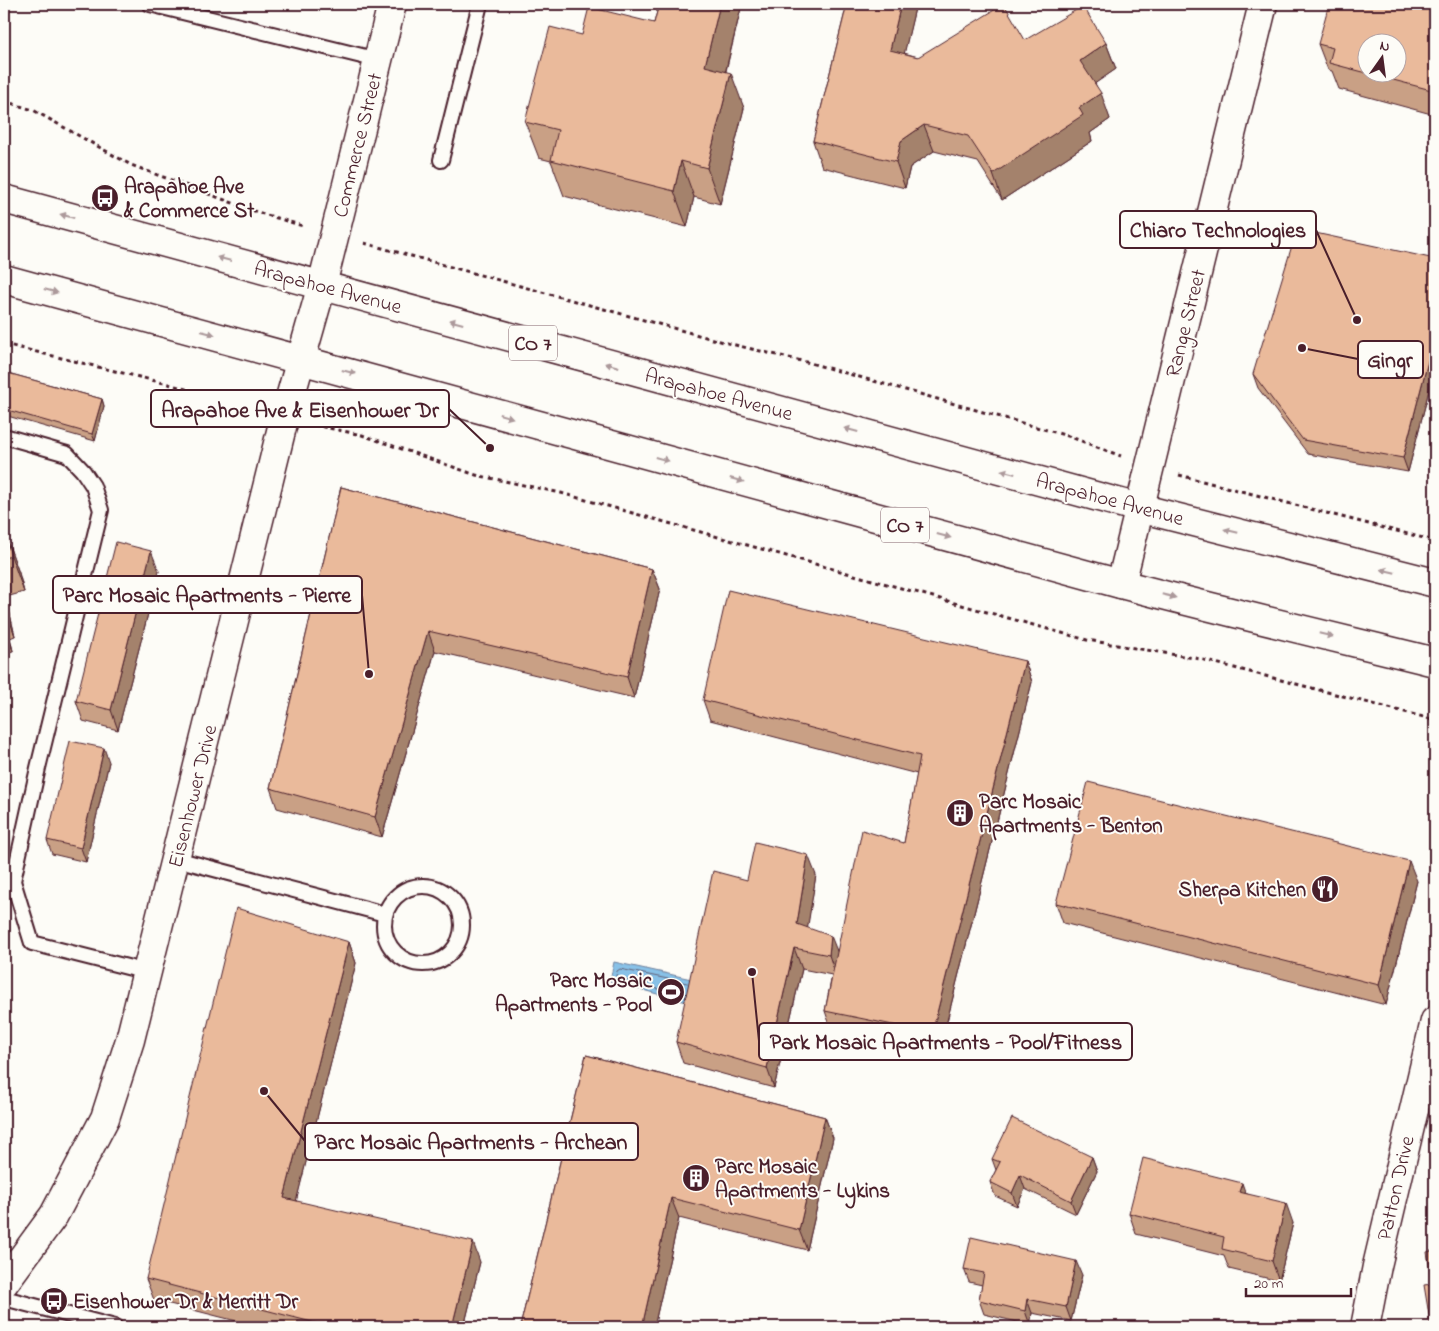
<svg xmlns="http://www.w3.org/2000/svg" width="1439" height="1331" font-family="'Indie Flower',sans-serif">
  <rect width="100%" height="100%" fill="#fdfcf7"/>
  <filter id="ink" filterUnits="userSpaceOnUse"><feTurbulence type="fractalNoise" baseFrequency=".02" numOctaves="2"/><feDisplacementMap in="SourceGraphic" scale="10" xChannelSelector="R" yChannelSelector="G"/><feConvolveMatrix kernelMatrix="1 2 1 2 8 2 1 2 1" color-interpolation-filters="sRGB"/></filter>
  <g filter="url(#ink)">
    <path fill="#88c1e7" stroke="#6f809c" d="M614 962 696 980 690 1003 610 981Z"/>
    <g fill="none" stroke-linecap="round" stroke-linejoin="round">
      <path stroke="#636076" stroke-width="1" d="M684 996 618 978 616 976 617 971 620 969 687 983"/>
      <g stroke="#4a1f2b" stroke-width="18">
        <path id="lane" d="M150 4 378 60
          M441 160 480 4
          M4 436 67 454 83 471 93 486 101 510 38 768 13 881 32 943 147 972
          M176 859 385 914
          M384 925a39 39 0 1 1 78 0a39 39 0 1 1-78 0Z
          M4 1298 115 1327"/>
      </g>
      <g stroke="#4a1f2b" stroke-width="31">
        <path id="street" d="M322 285 392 4
          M1121 584 1263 4
          M1365 1327 1377 1266 1435 1021"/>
      </g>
      <g stroke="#4a1f2b" stroke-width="31">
        <path id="secondary" d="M4 1283 54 1215 105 1118 130 1040 284 419 322 285"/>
      </g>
      <g stroke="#4a1f2b" stroke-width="31">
        <path id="primary" d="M4 199 1139 508 1435 583
          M4 279C376 378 745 484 1117 583 1223 611 1329 636 1435 662"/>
      </g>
      <path stroke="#4a1f2b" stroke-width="3" stroke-dasharray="4 4" stroke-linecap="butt" d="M4 101 33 110 131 165 257 212 303 226
        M364 243 731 344 810 363 1068 436 1121 456
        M4 344 172 385 255 409
        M314 425 362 435 476 475 561 493 1087 640 1200 659 1435 720
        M1179 475 1435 541"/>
      <use href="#lane" stroke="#fdfcf7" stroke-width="14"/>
      <use href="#street" stroke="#fdfcf7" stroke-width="28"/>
      <use href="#secondary" stroke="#fdfcf7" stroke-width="28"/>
      <use href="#primary" stroke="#fdfcf7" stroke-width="28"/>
    </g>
    <path fill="#c9a085" stroke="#4a1f2b" d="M659 4H742L726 71 744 108 720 204 694 197 687 227 564 196 551 161 539 158 525 122 582 35 654 23Z
      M847 4H916L904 53 918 57 1025 40 1106 43 1116 69 1095 83 1110 119 1090 133 1092 141 1002 200 978 162 934 151 910 167 905 188 822 167 813 141Z
      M1435 4V115L1339 89 1332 71 1328 70 1318 44Z
      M1435 259V367L1408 472 1308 454 1258 388 1253 374Z
      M4 372 102 399 104 406 95 441 4 415Z
      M341 487 652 569 660 589 634 698 435 651 382 837 277 808 270 788Z
      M6 537 19 573 24 592 6 597 15 636 10 638 13 651 4 653V538Z
      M159 571 118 730 83 721 76 701Z
      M1025 661 1032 682 939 1053 832 1031 825 1011 832 975 802 969 774 1088 683 1063 676 1042 747 880 816 875 807 928 837 952 904 843 917 774 710 720 703 700Z
      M109 762 86 862 52 854 47 840Z
      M1417 881 1386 1005 1063 923 1056 903Z
      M349 942 356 963 296 1201 480 1262 464 1327H260L154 1300 146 1279Z
      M586 1055 825 1117 833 1138 807 1250 679 1218 654 1327H520Z
      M1092 1157 1097 1171 1076 1214 1025 1189 1017 1206 995 1196 990 1182 996 1170 992 1159Z
      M1246 1193 1293 1223 1279 1281 1229 1269 1224 1256 1136 1234 1129 1213Z
      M964 1269 1082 1275 1071 1321 1032 1313 1030 1325 984 1314 979 1300 982 1285 969 1282Z"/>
    <path fill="#a4826c" stroke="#4a1f2b" d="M720 4H742L718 102 705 66Z
      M901 4H916L899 76 890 50Z
      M1106 43 1116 69 1090 87 1080 61Z
      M731 73 744 108 720 204 707 168Z
      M1101 93 1110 119 1090 133 1092 141 1002 200 993 174 1079 108Z
      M924 125 934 151 910 167 905 188 896 162 901 141Z
      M681 161 694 197 687 227 674 191Z
      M1435 334V367L1408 472 1403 458Z
      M102 399 104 406 95 441 92 434Z
      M6 537 19 573 24 592 11 556Z
      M151 551 159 571 118 730 111 710Z
      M652 569 660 589 634 698 627 677Z
      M4 591 6 597 15 636 4 604Z
      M4 621 10 638 13 651 4 626Z
      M428 631 435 651 382 837 375 817Z
      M1025 661 1032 682 939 1053 932 1033Z
      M104 748 109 762 86 862 81 848Z
      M808 855 816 875 805 944 797 924Z
      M1409 861 1417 881 1386 1005 1379 985Z
      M831 936 839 956 836 976 829 955Z
      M349 942 356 963 292 1218 284 1198Z
      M794 948 802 969 774 1088 767 1068Z
      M825 1117 833 1138 807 1250 799 1230Z
      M1092 1157 1097 1171 1076 1214 1071 1201Z
      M1020 1175 1025 1189 1017 1206 1012 1193Z
      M1242 1183 1249 1203 1239 1192Z
      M671 1198 679 1218 654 1327H642Z
      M1286 1203 1293 1223 1279 1281 1272 1261Z
      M473 1242 480 1262 464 1327H452Z
      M1076 1261 1082 1275 1071 1321 1066 1307Z
      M1027 1299 1032 1313 1030 1325 1025 1311Z"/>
    <path fill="#eaba9b" stroke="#4a1f2b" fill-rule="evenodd" d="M659 4H720L705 66 731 73 707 168 681 161 674 191 551 160 558 130 525 122 550 27 582 35 589 7 654 23Z
      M847 4H901L890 50 918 57 1004 4 1025 40 1083 6 1106 43 1080 61 1101 93 1079 108 1083 115 993 174 968 136 924 125 901 141 896 162 813 141Z
      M1329 4H1435V91L1329 63 1333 48 1318 44ZM1366 42H1396V72H1366Z
      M1297 229 1435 259V334L1403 458 1303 440 1253 374Z
      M4 372 102 399 92 434 4 409Z
      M341 487 652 569 627 677 428 631 375 817 270 788Z
      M6 537 11 556 4 558V538Z
      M116 542 151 551 111 710 76 701Z
      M728 590 1025 661 932 1033 825 1011 862 830 904 843 920 756 703 700Z
      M70 741 104 748 81 848 47 840Z
      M1088 782 1409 861 1379 985 1056 903Z
      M755 842 808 855 797 924 831 936 829 955 794 948 767 1068 676 1042 713 871 747 880Z
      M236 908 349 942 284 1198 473 1242 452 1327H331L146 1279Z
      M586 1055 825 1117 799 1230 671 1198 642 1327H520Z
      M1012 1118 1092 1157 1071 1201 1020 1175 1012 1193 990 1182 1000 1162 992 1159Z
      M1143 1158 1242 1183 1239 1192 1286 1203 1272 1261 1222 1249 1224 1237 1129 1213Z
      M971 1237 1076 1261 1066 1307 1027 1299 1025 1311 979 1300 984 1273 964 1269Z
      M1435 1250V1327H1431L1424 1285 1432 1284 1427 1252Z"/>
    <defs><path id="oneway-solid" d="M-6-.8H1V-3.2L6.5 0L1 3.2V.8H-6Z" transform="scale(1.25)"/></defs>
    <g fill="#ac999b">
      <use href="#oneway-solid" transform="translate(67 216) rotate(-165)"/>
      <use href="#oneway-solid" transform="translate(224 259) rotate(-165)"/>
      <use href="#oneway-solid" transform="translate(51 291) rotate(15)"/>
      <use href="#oneway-solid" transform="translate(456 322) rotate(-165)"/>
      <use href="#oneway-solid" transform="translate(208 333) rotate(15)"/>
      <use href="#oneway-solid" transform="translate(612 365) rotate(-165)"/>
      <use href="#oneway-solid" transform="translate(349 372) rotate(15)"/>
      <use href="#oneway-solid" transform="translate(506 416) rotate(16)"/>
      <use href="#oneway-solid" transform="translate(851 430) rotate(-165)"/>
      <use href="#oneway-solid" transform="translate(662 459) rotate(16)"/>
      <use href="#oneway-solid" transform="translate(1008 472) rotate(-165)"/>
      <use href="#oneway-solid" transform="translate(737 480) rotate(15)"/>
      <use href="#oneway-solid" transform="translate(1231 531) rotate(-166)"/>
      <use href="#oneway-solid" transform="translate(944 536) rotate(15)"/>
      <use href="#oneway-solid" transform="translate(1388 571) rotate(-166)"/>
      <use href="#oneway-solid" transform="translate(1169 596) rotate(14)"/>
      <use href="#oneway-solid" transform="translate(1326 635) rotate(14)"/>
    </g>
  </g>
  <defs>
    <g id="bus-disc" transform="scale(1.4375)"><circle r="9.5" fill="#4a1f2b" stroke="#fdfcf7"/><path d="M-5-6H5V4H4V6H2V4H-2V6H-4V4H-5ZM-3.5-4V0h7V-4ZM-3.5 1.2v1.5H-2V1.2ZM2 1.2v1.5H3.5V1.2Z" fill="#fff"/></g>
    <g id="building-disc" transform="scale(1.4375)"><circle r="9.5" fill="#4a1f2b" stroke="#fdfcf7"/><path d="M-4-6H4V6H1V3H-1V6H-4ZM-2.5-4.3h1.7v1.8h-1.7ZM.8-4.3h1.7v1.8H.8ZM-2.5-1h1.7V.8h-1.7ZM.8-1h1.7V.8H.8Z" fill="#fff"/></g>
    <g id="restaurant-disc" transform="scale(1.4375)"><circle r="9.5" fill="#4a1f2b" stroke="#fdfcf7"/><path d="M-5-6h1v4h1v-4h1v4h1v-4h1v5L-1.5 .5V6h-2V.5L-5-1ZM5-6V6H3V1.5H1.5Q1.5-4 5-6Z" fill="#fff"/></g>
    <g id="stadium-disc" transform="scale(1.4375)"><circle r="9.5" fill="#4a1f2b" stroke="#fdfcf7"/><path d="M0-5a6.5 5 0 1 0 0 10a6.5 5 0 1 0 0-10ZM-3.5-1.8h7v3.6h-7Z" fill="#fff"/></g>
  </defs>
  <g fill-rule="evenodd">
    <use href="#bus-disc" x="105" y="198"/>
    <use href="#building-disc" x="960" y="813"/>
    <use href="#restaurant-disc" x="1325" y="889"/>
    <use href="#stadium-disc" x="671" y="992"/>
    <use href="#building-disc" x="696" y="1178"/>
    <use href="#bus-disc" x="54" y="1301"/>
  </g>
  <g text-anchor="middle" stroke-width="4" stroke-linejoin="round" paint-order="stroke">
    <g fill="#fdfcf7" stroke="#806168" stroke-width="1">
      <rect x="509" y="325.5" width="48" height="35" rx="4"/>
      <rect x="881" y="507.5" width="48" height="35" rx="4"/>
    </g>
    <g font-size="20" font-weight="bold" fill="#4a1f2b">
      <text x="533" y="350">CO 7</text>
      <text x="905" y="532">CO 7</text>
    </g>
    <g font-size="21" fill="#4a1f2b" stroke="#fdfcf7">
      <text transform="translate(357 145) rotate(-76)" y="7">Commerce Street</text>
      <text transform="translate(328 287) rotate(15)" y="7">Arapahoe Avenue</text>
      <text transform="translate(1185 323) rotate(-76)" y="7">Range Street</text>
      <text transform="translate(719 394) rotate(15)" y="7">Arapahoe Avenue</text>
      <text transform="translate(1110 499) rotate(15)" y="7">Arapahoe Avenue</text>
      <text transform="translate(192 796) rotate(-76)" y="7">Eisenhower Drive</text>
      <text transform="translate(1395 1188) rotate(-77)" y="7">Patton Drive</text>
    </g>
    <g font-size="21" font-weight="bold" fill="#4a1f2b" stroke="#fdfcf7" text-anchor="start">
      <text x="124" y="193">Arapahoe Ave<tspan x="124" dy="24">&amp; Commerce St</tspan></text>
      <text x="979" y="808">Parc Mosaic<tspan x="979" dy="24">Apartments - Benton</tspan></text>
      <text x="1306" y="896" text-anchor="end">Sherpa Kitchen</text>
      <text x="652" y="987" text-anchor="end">Parc Mosaic<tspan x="652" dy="24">Apartments - Pool</tspan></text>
      <text x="715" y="1173">Parc Mosaic<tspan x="715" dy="24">Apartments - Lykins</tspan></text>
      <text x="73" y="1308">Eisenhower Dr &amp; Merritt Dr</text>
    </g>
  </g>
  <path fill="none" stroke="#4a1f2b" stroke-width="2" d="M1357 320L1316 230M1302 348L1358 359M490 448L449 409M369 674L362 595M752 972L759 1041M264 1091L305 1141"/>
  <g fill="#4a1f2b" stroke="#fdfcf7" stroke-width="2">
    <circle cx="1357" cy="320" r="5"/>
    <circle cx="1302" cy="348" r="5"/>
    <circle cx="490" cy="448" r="5"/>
    <circle cx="369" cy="674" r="5"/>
    <circle cx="752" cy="972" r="5"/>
    <circle cx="264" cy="1091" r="5"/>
  </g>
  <g fill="#fdfcf7" stroke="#4a1f2b" stroke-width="2">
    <rect x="1120" y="211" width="196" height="37" rx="5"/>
    <rect x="1358" y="341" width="65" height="37" rx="5"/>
    <rect x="151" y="390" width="298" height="37" rx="5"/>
    <rect x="53" y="576" width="309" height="37" rx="5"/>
    <rect x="759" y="1023" width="373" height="37" rx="5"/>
    <rect x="305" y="1123" width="333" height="37" rx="5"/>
  </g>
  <g font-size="22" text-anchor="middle" font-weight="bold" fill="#4a1f2b">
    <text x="1218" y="237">Chiaro Technologies</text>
    <text x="1390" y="367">Gingr</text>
    <text x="300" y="417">Arapahoe Ave &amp; Eisenhower Dr</text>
    <text x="207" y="602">Parc Mosaic Apartments - Pierre</text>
    <text x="946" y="1049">Park Mosaic Apartments - Pool/Fitness</text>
    <text x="471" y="1149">Parc Mosaic Apartments - Archean</text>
  </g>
  <rect width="1439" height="1331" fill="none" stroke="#fdfcf7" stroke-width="20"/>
  <rect x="10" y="10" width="1419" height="1311" fill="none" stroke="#4a1f2b" stroke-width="2" filter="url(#ink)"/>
  <g transform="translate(1382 58) rotate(14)"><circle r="24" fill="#fdfcf7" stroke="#b5a4a5"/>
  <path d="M0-4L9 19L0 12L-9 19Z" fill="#4a1f2b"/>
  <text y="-8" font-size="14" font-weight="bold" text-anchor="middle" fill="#4a1f2b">N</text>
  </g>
  <path d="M1246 1288v8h105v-8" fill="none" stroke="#4a1f2b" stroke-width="2.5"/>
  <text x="1254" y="1288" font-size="15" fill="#4a1f2b" stroke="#fdfcf7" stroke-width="4" paint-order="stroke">20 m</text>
</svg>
